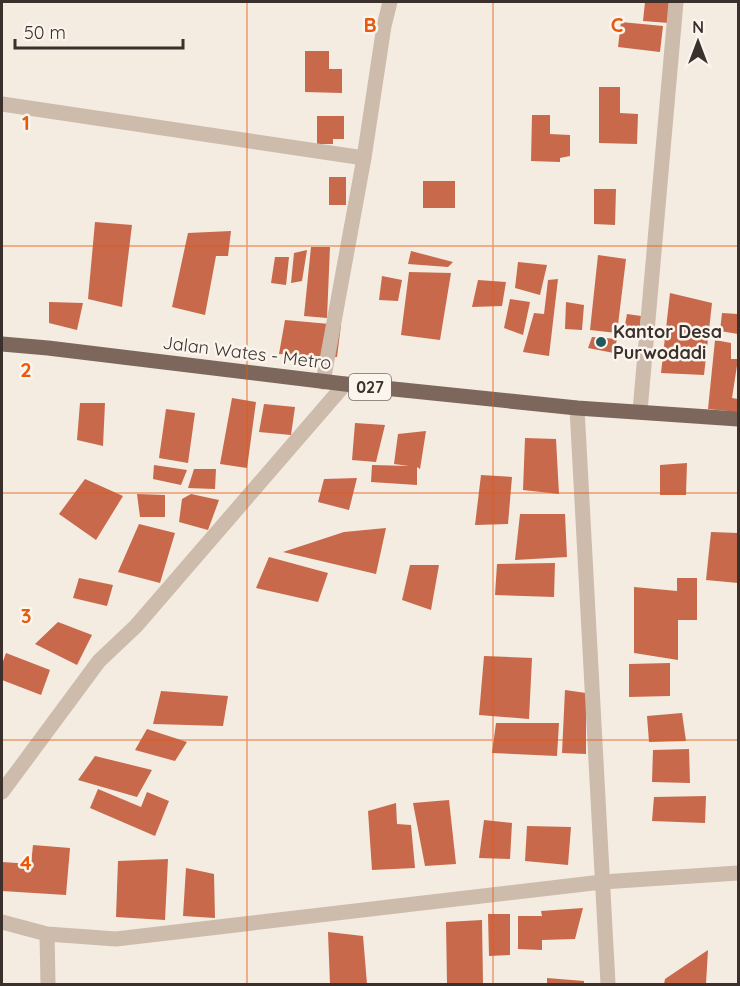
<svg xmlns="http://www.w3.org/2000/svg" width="740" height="986" font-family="Quicksand,sans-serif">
  <rect width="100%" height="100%" fill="#f4ebe1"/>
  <path fill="#c8694b" d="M645 2H671L669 23 643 21Z
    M621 22 663 26 660 52 618 47Z
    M305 51H329V69H342V93L305 92Z
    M599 87H620V113L638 114 637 144 599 143Z
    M532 115H550V134L570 135V156L560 158V162L531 161Z
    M317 116H344V139H333V144H317Z
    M329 177H346V205H329Z
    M423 181H455V208H423Z
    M594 189H616L615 225 594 224Z
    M95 222 132 225 122 307 88 299Z
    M231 231 228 256H216L205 315 172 307 188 233Z
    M311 247H330L327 318 304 316Z
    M307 250 302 281 291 283 294 253Z
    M411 251 453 262 448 267 408 264Z
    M598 255 626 259 617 333 590 330Z
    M275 257H289L286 285 271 283Z
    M518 262 547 265 540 295 515 288Z
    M409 272 451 273 440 340 401 335Z
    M382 276 402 280 398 301 379 300Z
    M558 279 549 356 523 352 534 313 544 314 548 280Z
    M478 280 506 282 502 306 472 307Z
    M670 293 712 303 704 375 661 373Z
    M510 299 530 302 523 335 504 328Z
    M49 302 83 303 77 330 49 323Z
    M566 302 584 305 582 330 565 329Z
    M722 313 738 314V334L720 331Z
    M627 314 641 316 639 338 623 336Z
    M285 320 341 325 337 357 279 354Z
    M592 337 617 339 614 353 588 348Z
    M715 340 731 343V359H738L732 398 738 399V412L708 409Z
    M232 398 256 402 247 468 220 464Z
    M80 403H105L103 446 77 440Z
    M264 404 295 407 291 435 259 432Z
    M166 409 195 413 188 463 159 458Z
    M355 423 385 425 376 462 352 460Z
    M426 431 420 469 417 467V485L371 482 372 465 409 466 394 464 398 434Z
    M525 438 556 439 559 494 523 490Z
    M687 463 686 495H660V465Z
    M154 465 187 470 181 485 153 479Z
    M194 469H216L215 489 188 488Z
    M481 475 512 477 508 524 475 525Z
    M357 478 349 510 318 502 324 479Z
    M85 479 123 496 96 540 59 514Z
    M137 494 165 495V517H140Z
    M191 494 219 500 208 530 179 522 182 499Z
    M520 514H565L567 557 515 560Z
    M139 524 175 533 160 583 118 572Z
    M386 528 376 574 283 552 344 532Z
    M711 532 738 533V583L706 580Z
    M269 557 328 573 318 602 256 588Z
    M555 563 554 597 495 595 497 564Z
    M410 565H439L431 610 402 600Z
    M79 578 113 585 107 606 73 598Z
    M677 578H697V620H678V660L634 653V587L677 591Z
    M58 622 92 635 77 665 35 644Z
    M6 653 50 670 41 695 2 680V664Z
    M484 656 532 658 529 719 479 715Z
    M670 663V696L629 697V664Z
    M565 690 586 693V754L562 753Z
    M161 691 228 696 223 726 153 724Z
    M682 713 686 741 649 742 647 716Z
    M496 723H559L557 756 492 753Z
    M147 729 187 742 175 761 135 750Z
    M689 749 690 783 652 782 653 750Z
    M95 756 152 770 137 797 78 780Z
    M98 789 141 807 147 792 169 801 155 836 90 808Z
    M706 796 705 823 652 821 654 797Z
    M449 800 456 864 425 866 413 803Z
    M396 803 397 824 411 825 415 868 372 870 368 811Z
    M484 820 512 823 510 859 479 858Z
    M527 826 571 827 568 865 525 861Z
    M33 845 70 848 66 895 2 891V862L31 864Z
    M168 859 165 920 116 917 118 861Z
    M186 868 214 874 215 918 183 916Z
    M583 908 575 939 542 940V950L518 949V916H542L541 911Z
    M488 914H510V955L489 956Z
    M482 920 483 984H447L446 922Z
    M328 932 363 936 367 984H330Z
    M708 950 706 984H664L665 979Z
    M547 978 584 981V984H547Z"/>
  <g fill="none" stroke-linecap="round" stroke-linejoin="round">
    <path stroke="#cdbbac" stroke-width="15" d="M2 104 364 158
      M323 382 364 158 384 26 390 2
      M577 408 608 984
      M640 411 676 2
      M2 792 99 661 136 626 345 384
      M2 922 47 934 116 939 602 882 738 873
      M47 934 48 984"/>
    <path stroke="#7d675c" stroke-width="15" d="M2 344 48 348 345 384 577 408 738 419"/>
  </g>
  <path fill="none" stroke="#e8590c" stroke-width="1.5" stroke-opacity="0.55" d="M247 2V984M493 2V984M2 246H738M2 493H738M2 740H738"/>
  <circle fill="#1f5a5e" stroke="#fbf5ee" stroke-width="2" cx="601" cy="342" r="6"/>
  <g text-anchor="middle" stroke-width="5" stroke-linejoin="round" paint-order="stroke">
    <rect fill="#fbf5ee" stroke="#756b66" stroke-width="1.5" x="349" y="374" width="42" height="26" rx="4.5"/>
    <g font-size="16" font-weight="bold" fill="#3b302b">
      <text x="370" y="393">027</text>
    </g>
    <g font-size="18" font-weight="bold" fill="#3b302b" stroke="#fbf5ee" text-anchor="start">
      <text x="613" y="338">Kantor Desa<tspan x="613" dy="21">Purwodadi</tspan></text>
    </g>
    <g font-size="18" fill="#3b302b" stroke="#fbf5ee">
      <text transform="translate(247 353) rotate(7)" y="6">Jalan Wates - Metro</text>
    </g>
  </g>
  <g font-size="20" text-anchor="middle" font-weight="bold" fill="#e8590c" stroke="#fbf5ee" stroke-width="5" stroke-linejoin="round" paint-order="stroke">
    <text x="370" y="32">B</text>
    <text x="617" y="32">C</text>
    <text x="26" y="130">1</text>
    <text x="26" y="377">2</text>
    <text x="26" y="623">3</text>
    <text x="26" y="870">4</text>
  </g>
  <rect width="740" height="986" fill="none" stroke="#3b302b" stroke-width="6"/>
  <g transform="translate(698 42)" stroke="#fbf5ee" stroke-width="4.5" paint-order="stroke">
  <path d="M0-4.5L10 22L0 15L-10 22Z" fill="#3b302b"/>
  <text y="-9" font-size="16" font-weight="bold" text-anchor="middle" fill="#3b302b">N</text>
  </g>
  <path d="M15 39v9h168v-9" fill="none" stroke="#3b302b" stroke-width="3"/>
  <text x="24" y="39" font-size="18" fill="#3b302b" stroke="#fbf5ee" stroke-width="4.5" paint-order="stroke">50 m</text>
</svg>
